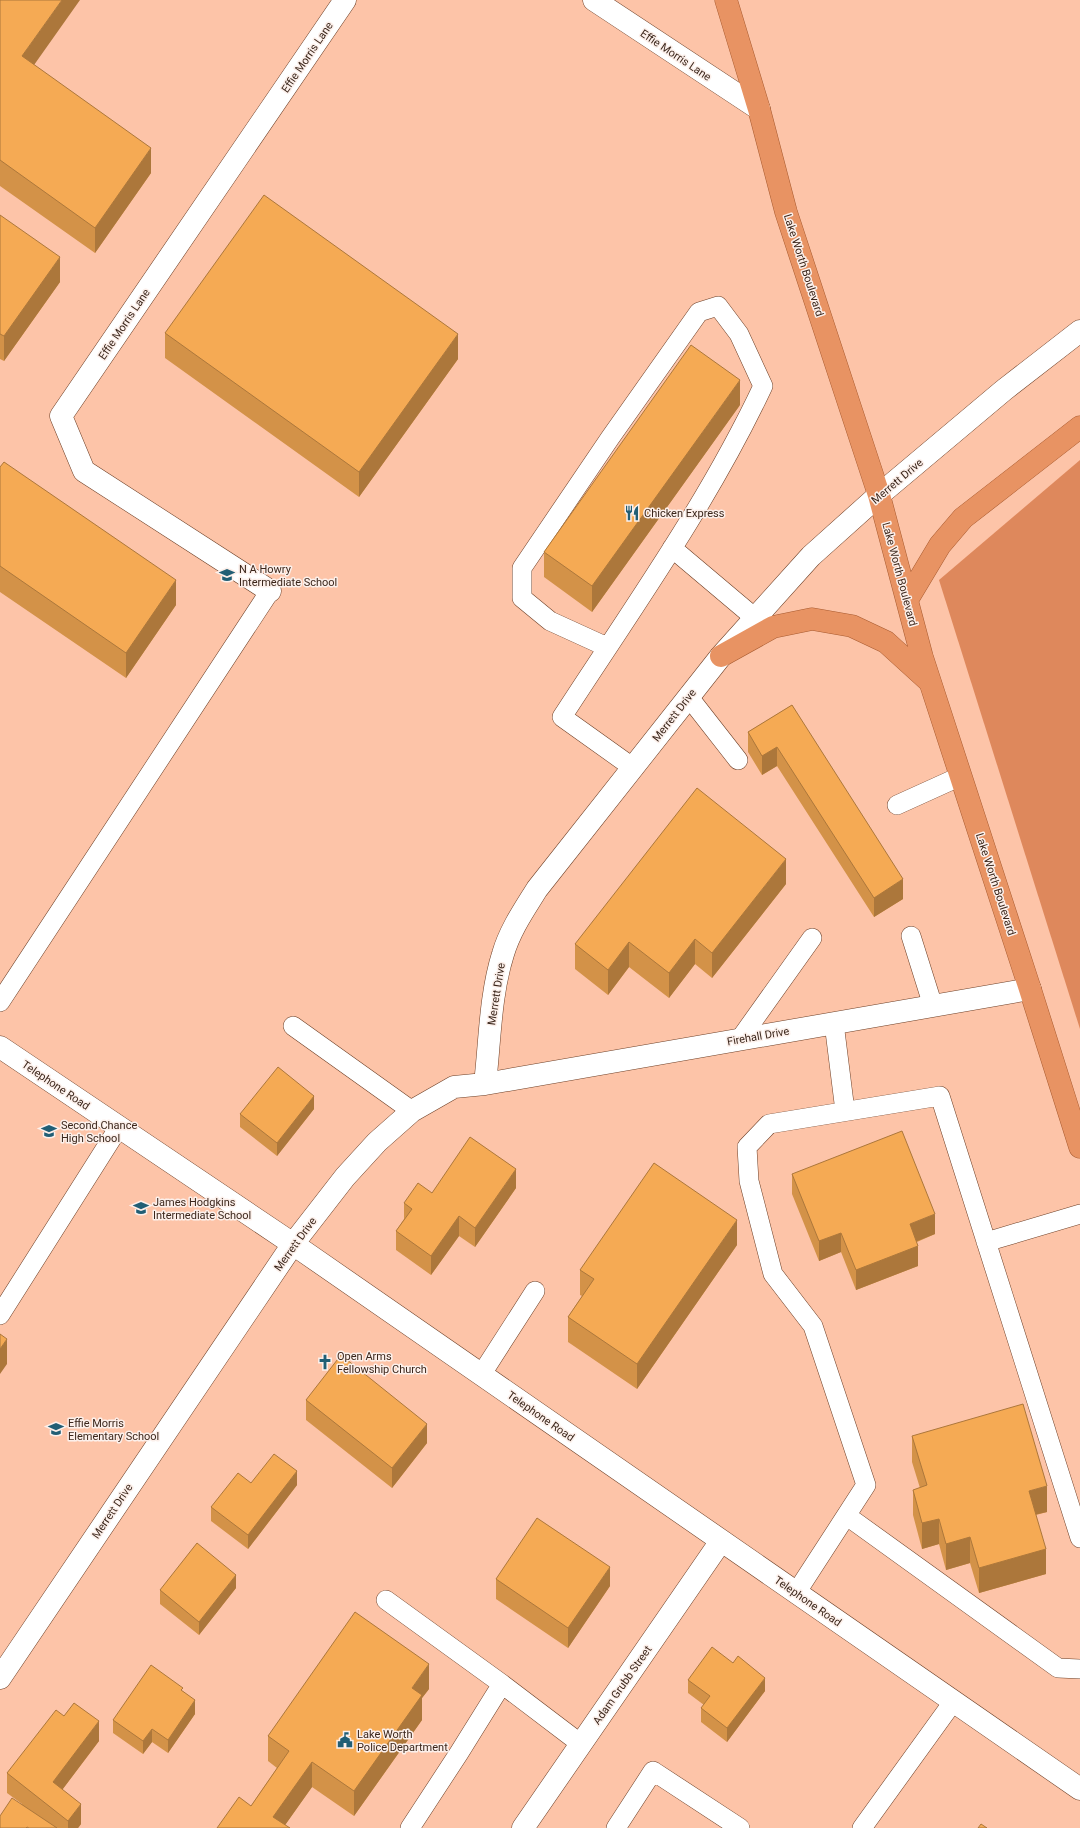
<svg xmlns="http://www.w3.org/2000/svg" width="1080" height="1828" font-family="Roboto,sans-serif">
  <rect width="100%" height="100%" fill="#fdc4a8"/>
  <path fill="#de885c" d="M1080 460V1029L939 580Z"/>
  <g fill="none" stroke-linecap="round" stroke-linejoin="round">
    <g stroke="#6d3f26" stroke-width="20">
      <path id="service" d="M672 548 755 618
        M607 647 550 621 522 598V568L610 438 699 312 718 306 739 334 763 386C708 503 632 609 562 717L632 767
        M688 696 738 760
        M897 805 961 776
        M911 936 933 1006
        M0 1002 270 591
        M834 1023 845 1111
        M293 1026 412 1111
        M740 1039 812 938
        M986 1242 1080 1214
        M0 1315 119 1127
        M481 1375 535 1291
        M847 1516 1058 1668 1080 1669
        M796 1593 866 1485 813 1326 773 1274 749 1181 747 1147 769 1124 940 1096 1080 1538
        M386 1600 502 1684
        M410 1828 459 1753 502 1684 581 1744
        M616 1828 653 1771 740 1828
        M862 1828 953 1702"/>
    </g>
    <g stroke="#6d3f26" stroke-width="23">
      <path id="minor" d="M594 0 759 109
        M270 591 84 471 61 416 345 0
        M0 1047 293 1244 1080 1789
        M485 1084C490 1041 490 995 503 954 510 930 524 910 537 889L721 656 811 556 879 495
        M0 1678 293 1244 345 1177 377 1142 412 1111 454 1087 485 1084 1030 989
        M523 1828 721 1541"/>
    </g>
    <g stroke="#6d3f26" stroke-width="23">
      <path id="secondary" d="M879 495 1004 390 1080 331"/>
    </g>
    <g stroke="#a85b30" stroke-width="23">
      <path id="trunk" d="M726 0 759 109 786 212 879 495 922 657 1030 989 1080 1147
        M907 600 940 545 963 518 1080 427
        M721 656 773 627 812 619 852 626 886 642 930 682"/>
    </g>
    <use href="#service" stroke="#fff" stroke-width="19"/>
    <use href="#minor" stroke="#fff" stroke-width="22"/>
    <use href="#secondary" stroke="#fff" stroke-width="22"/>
    <use href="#trunk" stroke="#e89363" stroke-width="22"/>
  </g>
  <path fill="#d39248" d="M0 0 34 65 151 173 95 253 0 186Z
    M0 215 60 282 4 361 0 359Z
    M165 333 458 359 359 497 165 358Z
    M740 405 592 612 544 577V552Z
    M0 467 176 605 126 678 0 592Z
    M792 705 903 899 874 917 777 766 762 775 748 752V732Z
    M786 884 712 978 695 964 669 998 629 967 608 995 575 969V944Z
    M314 1109 277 1156 240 1127V1114Z
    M792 1174 935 1234 917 1242 918 1266 856 1290 841 1252 819 1261 792 1194Z
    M516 1188 475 1247 459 1236 431 1275 396 1250V1231L404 1219V1203L432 1193Z
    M737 1245 637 1389 568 1342V1317L582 1296 580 1295V1270Z
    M306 1400 427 1443 392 1488 306 1420Z
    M912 1436 1047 1512 1036 1515 1046 1574 979 1593 970 1563 946 1570 939 1544 922 1549 913 1515V1490L920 1488 912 1462Z
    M251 1483 297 1485 248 1549 211 1521V1507Z
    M496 1579 610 1586 568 1648 496 1599Z
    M236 1588 199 1635 160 1604V1590Z
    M688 1680 765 1691 727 1742 701 1722V1708L704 1705 688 1693Z
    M429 1689 422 1698V1720L354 1816 312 1787 285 1825 251 1806 277 1768 268 1761V1736Z
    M183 1691 195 1714 168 1753 152 1742 143 1754 113 1733V1720Z
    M64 1716 99 1741 62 1790 81 1824 78 1828H0L22 1804 7 1793V1773Z"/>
  <path fill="#ac773b" d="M62 0H80L22 82V56Z
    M151 148V173L95 253V228Z
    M60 257V282L4 361V336Z
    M458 334V359L359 497V472Z
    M740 380V405L592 612V586Z
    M176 580V605L126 678V653Z
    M777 747V766L762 775V756Z
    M786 859V884L712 978V953Z
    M903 879V899L874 917V898Z
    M695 939V964L669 998V973Z
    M629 942V967L608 995V970Z
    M314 1096V1109L277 1156V1143Z
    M516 1169V1188L475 1247V1228Z
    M935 1214V1234L910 1244V1224Z
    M459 1216V1236L431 1275V1256Z
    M737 1220V1245L637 1389V1364Z
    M841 1233V1252L819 1261V1241Z
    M918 1246V1266L856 1290V1270Z
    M7 1339V1364L0 1374V1349Z
    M427 1424V1443L392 1488V1468Z
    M297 1471V1485L248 1549V1535Z
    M1047 1486V1512L1029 1516V1491Z
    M939 1519V1544L922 1549V1523Z
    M970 1537V1563L946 1570V1544Z
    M1046 1549V1574L979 1593V1568Z
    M610 1567V1586L568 1648V1628Z
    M236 1575V1588L199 1635V1622Z
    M429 1664V1689L422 1698V1720L354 1816V1791L412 1688Z
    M765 1678V1691L727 1742V1728Z
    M195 1700V1714L168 1753V1740Z
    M99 1721V1741L53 1802V1782Z
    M152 1729V1742L143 1754V1741Z
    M312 1762V1787L283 1828 273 1817Z
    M81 1804V1824L78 1828H68V1821Z"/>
  <path fill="#f5aa54" stroke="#ac773b" d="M0 0H62L22 56 151 148 95 228 0 160Z
    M264 195 458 334 359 472 165 333Z
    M0 215 60 257 4 336 0 334Z
    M691 345 740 380 592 586 544 552Z
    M4 462 176 580 126 653 0 566V467Z
    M792 705 903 879 874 898 777 747 762 756 748 732Z
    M697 788 786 859 712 953 695 939 669 973 629 942 608 970 575 944Z
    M278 1067 314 1096 277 1143 240 1114Z
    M902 1131 935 1214 910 1224 918 1246 856 1270 841 1233 819 1241 792 1174Z
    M470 1137 516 1169 475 1228 459 1216 431 1256 396 1231 412 1209 404 1203 418 1183 432 1193Z
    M654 1163 737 1220 637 1364 568 1317 594 1279 580 1270Z
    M0 1334 7 1339 0 1349Z
    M341 1355 427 1424 392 1468 306 1400Z
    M1023 1404 1047 1486 1029 1491 1046 1549 979 1568 970 1537 946 1544 939 1519 922 1523 913 1490 927 1485 912 1436Z
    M274 1454 297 1471 248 1535 211 1507 238 1473 251 1483Z
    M537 1518 610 1567 568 1628 496 1579Z
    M197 1543 236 1575 199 1622 160 1590Z
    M355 1612 429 1664 412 1688 422 1695 354 1791 312 1762 273 1817 290 1828H217L239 1797 251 1806 289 1751 268 1736Z
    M712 1647 733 1663 738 1656 765 1678 727 1728 701 1708 710 1696 688 1680Z
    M151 1665 183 1688 181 1690 195 1700 168 1740 152 1729 143 1741 113 1720Z
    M74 1703 99 1721 53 1782 81 1804 68 1821 7 1773 56 1710 64 1716Z
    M12 1798 57 1828H29L27 1827 26 1828H0V1816Z
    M981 1824 987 1828H978Z"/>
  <defs>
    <g id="restaurant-bare" transform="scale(1.2)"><path d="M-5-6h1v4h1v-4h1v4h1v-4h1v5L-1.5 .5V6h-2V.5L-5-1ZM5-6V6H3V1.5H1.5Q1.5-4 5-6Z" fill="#215e75" stroke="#fcf0eb" stroke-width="2.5" paint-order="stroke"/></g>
    <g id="school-bare" transform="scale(1.2)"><path d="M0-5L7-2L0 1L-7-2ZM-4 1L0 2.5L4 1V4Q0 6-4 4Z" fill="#215e75" stroke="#fcf0eb" stroke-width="2.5" paint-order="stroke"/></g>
    <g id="church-bare" transform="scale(1.2)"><path d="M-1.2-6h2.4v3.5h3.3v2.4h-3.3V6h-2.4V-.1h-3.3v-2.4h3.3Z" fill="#215e75" stroke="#fcf0eb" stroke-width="2.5" paint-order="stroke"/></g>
    <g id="civic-bare" transform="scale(1.2)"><path d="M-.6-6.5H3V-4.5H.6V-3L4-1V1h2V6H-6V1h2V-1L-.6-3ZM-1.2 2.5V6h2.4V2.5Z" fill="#215e75" stroke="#fcf0eb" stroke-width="2.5" paint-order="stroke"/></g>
  </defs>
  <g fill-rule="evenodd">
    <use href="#restaurant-bare" x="632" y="513"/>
    <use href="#school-bare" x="227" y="575"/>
    <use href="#school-bare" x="49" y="1131"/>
    <use href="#school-bare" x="141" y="1208"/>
    <use href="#church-bare" x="325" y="1362"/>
    <use href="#school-bare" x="56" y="1429"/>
    <use href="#civic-bare" x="345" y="1740"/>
  </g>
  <g text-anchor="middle" stroke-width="3" stroke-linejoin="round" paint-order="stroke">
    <g font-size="11" fill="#3b261b" stroke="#fcf0eb">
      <text transform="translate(676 55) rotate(34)" y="4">Effie Morris Lane</text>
      <text transform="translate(307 57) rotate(-56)" y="4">Effie Morris Lane</text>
      <text transform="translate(804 265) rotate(72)" y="4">Lake Worth Boulevard</text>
      <text transform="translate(124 324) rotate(-56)" y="4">Effie Morris Lane</text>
      <text transform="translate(897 481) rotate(-40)" y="4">Merrett Drive</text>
      <text transform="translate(900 574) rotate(75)" y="4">Lake Worth Boulevard</text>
      <text transform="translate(674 715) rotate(-52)" y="4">Merrett Drive</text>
      <text transform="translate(996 884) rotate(72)" y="4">Lake Worth Boulevard</text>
      <text transform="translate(496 994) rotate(-81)" y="4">Merrett Drive</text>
      <text transform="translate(758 1036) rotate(-10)" y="4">Firehall Drive</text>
      <text transform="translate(56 1085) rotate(34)" y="4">Telephone Road</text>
      <text transform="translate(295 1244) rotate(-54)" y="4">Merrett Drive</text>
      <text transform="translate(541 1416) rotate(35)" y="4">Telephone Road</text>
      <text transform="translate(112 1511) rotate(-56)" y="4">Merrett Drive</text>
      <text transform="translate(808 1601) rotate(35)" y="4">Telephone Road</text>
      <text transform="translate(622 1685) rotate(-55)" y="4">Adam Grubb Street</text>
    </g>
    <g font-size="11" fill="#3b261b" stroke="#fcf0eb" text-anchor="start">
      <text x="644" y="517">Chicken Express</text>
      <text x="239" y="573">N A Howry<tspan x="239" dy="13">Intermediate School</tspan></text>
      <text x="61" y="1129">Second Chance<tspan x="61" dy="13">High School</tspan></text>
      <text x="153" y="1206">James Hodgkins<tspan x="153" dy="13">Intermediate School</tspan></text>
      <text x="337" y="1360">Open Arms<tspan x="337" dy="13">Fellowship Church</tspan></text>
      <text x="68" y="1427">Effie Morris<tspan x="68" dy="13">Elementary School</tspan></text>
      <text x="357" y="1738">Lake Worth<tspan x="357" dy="13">Police Department</tspan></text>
    </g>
  </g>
</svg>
